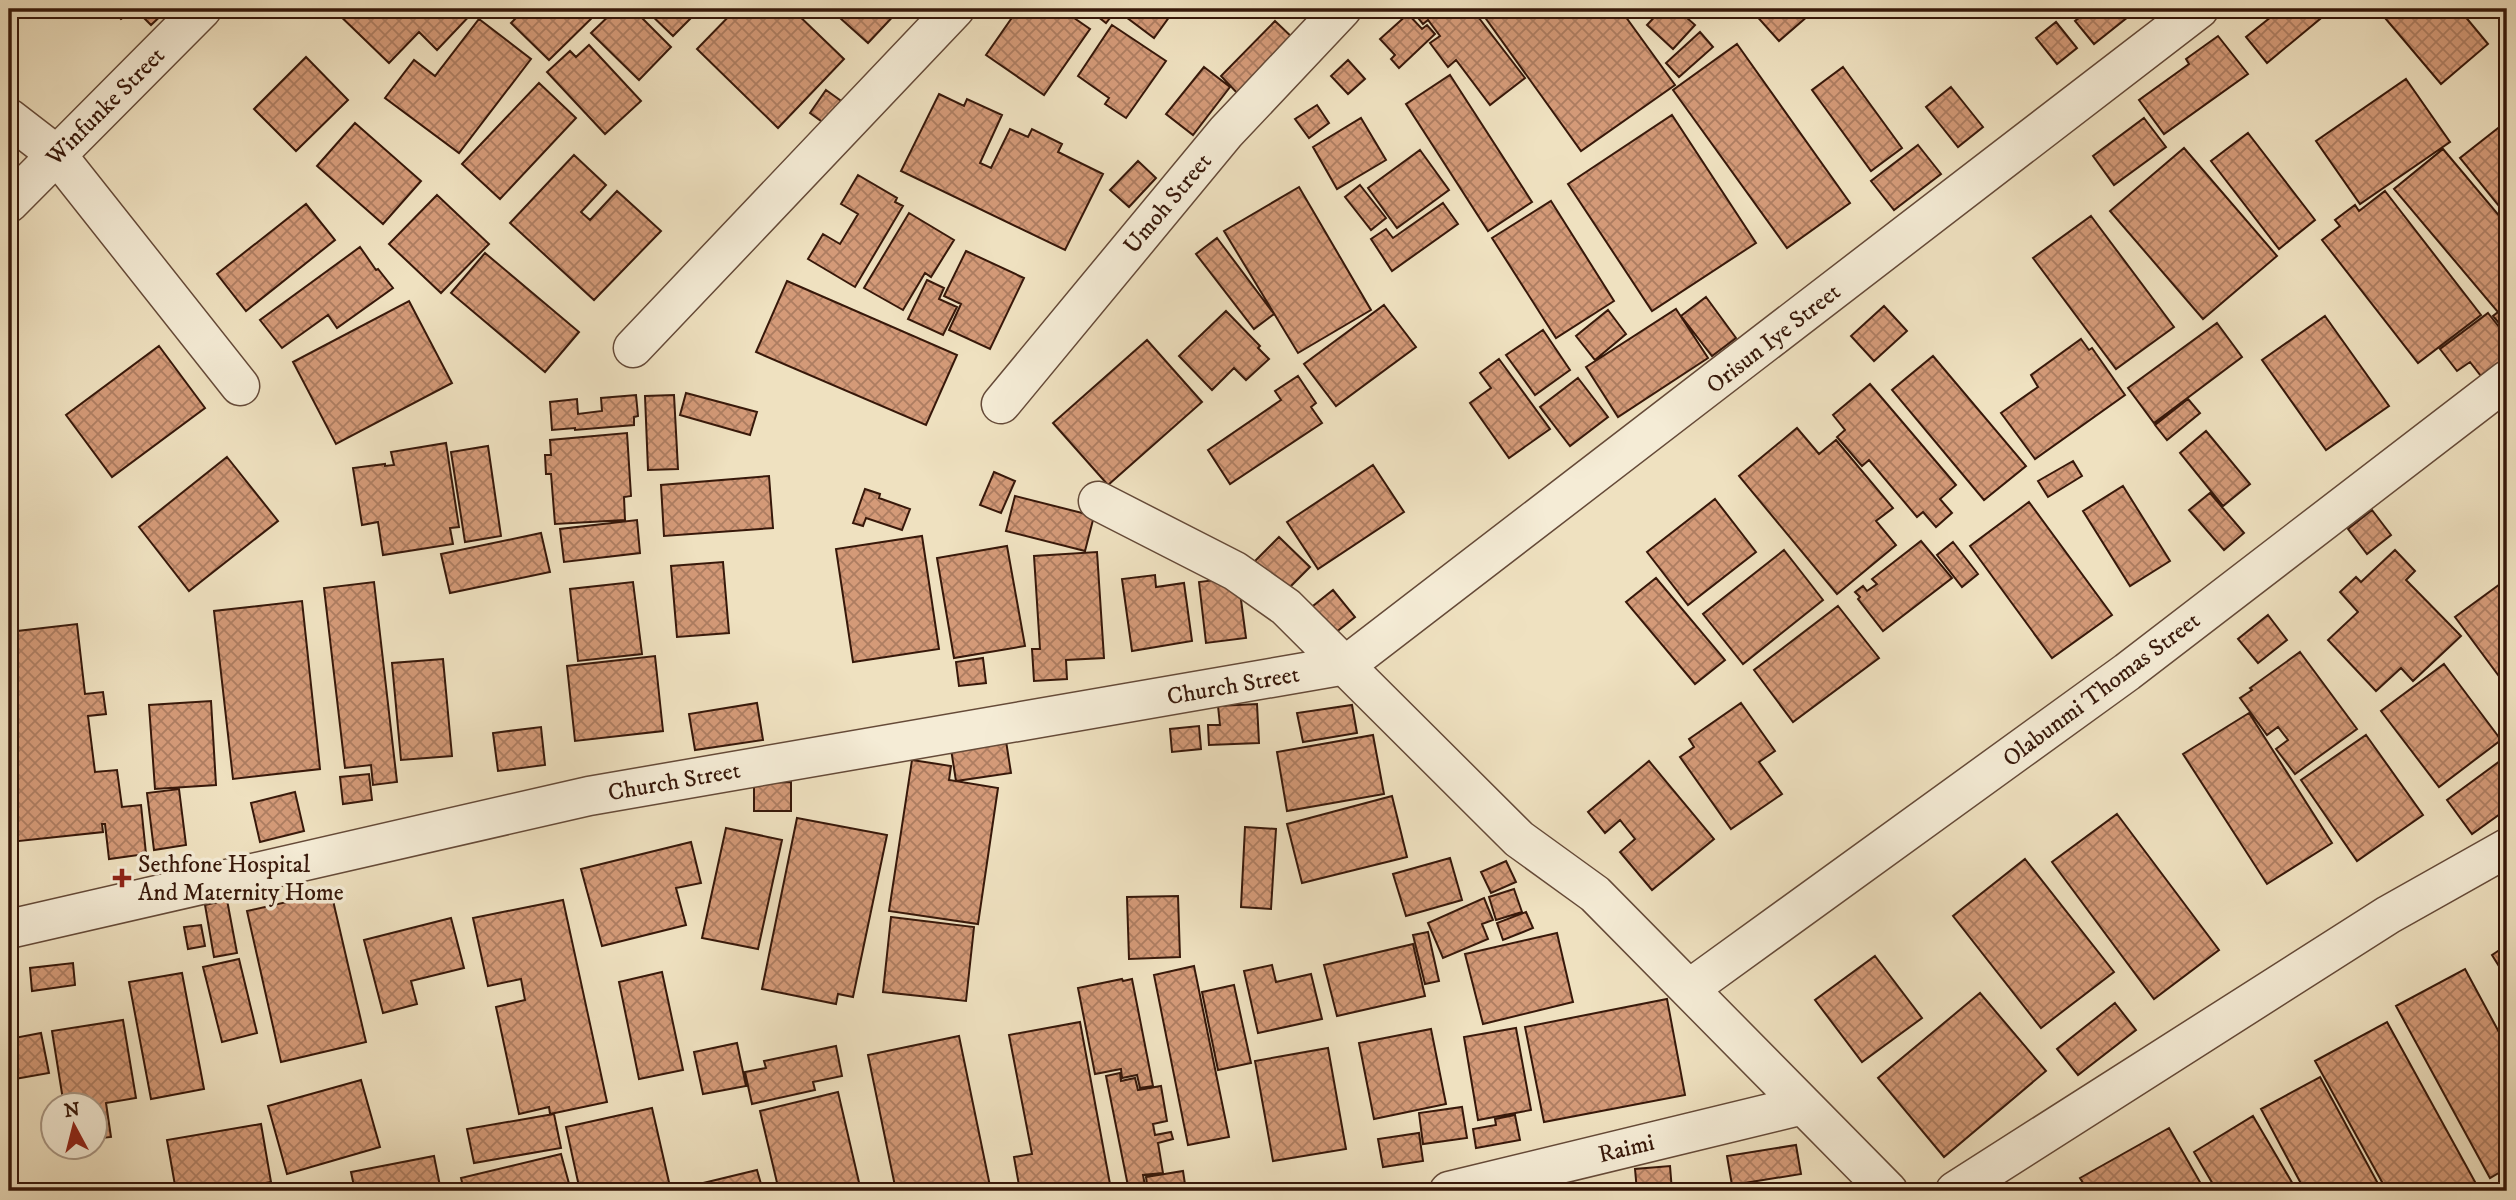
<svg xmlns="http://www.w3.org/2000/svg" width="2516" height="1200" font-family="'IM FELL DW Pica',serif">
  <defs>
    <pattern id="building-cross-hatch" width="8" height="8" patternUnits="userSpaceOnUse" patternTransform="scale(1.75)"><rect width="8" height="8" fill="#d49a78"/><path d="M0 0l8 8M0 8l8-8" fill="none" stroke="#ad7d61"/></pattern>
  </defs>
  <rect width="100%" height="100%" fill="#efe1c0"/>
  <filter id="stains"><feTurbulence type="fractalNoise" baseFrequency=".00286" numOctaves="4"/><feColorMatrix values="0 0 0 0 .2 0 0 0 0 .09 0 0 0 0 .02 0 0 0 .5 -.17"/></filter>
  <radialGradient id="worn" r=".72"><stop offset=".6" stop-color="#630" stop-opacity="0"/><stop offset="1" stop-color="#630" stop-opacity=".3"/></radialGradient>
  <path fill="url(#building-cross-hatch)" stroke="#37180a" stroke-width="2" d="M111 9H135L121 19Z
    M135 9H168L151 25Z
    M333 9H476L437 50 419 32 389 63Z
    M523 9H601L549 60 511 23 524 10Z
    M616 9H633L671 47 639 80 591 33Z
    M645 9H700L673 36Z
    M736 9H792L844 59 778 128 697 49Z
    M830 9H900L868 43Z
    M1018 9H1061L1090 29 1044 95 986 55Z
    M1088 9H1117L1106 23Z
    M1132 9H1175L1154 38 1126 17Z
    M1411 9H1472L1525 78 1490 105 1456 60 1448 67 1430 43 1440 36 1428 20 1423 24Z
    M1479 9H1620L1675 85 1581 151Z
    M1627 9H1641L1632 16Z
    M1662 9H1677L1695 25 1673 49 1647 25Z
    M1757 9H1816L1779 41 1753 12Z
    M2056 9H2073L2061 17Z
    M2091 9H2138L2094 44 2075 21Z
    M2281 9H2322L2326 14 2267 63 2246 37Z
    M2372 9H2459L2488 44 2441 84 2380 12 2377 15Z
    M1408 14 1422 29 1427 25 1435 34 1399 68 1391 59 1395 55 1380 39Z
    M479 19 531 59 459 153 385 98 414 60 435 76Z
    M1275 21 1296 41 1241 97 1221 76Z
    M2056 22 2077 48 2057 64 2036 38Z
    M1112 25 1166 61 1126 118 1105 104 1109 98 1078 76Z
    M1700 32 1713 47 1679 77 1666 63Z
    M2218 36 2248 74 2164 134 2139 100 2189 64 2186 59Z
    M1737 44 1850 203 1787 248 1673 90Z
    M589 45 641 101 605 134 547 72 570 51 576 57Z
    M306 57 348 100 296 151 254 109Z
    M1348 60 1365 79 1348 94 1331 76Z
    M1204 67 1230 87 1193 135 1166 114Z
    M1843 67 1902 148 1871 171 1812 90Z
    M1450 75 1532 202 1488 231 1406 104Z
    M2406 79 2450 142 2360 204 2316 141Z
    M539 83 576 118 500 199 462 164Z
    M1951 87 1983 127 1958 147 1926 107Z
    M826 90 844 103 828 126 810 113Z
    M939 94 964 106 967 99 1002 115 980 163 991 168 1010 129 1028 137 1032 129 1062 144 1058 152 1103 174 1065 250 901 171Z
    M1317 105 1329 123 1309 138 1295 119Z
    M1672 115 1756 243 1652 311 1568 184Z
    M1361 118 1386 160 1337 189 1313 147Z
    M2144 118 2166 147 2114 185 2093 156Z
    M2507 121V216L2460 158Z
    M355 123 421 181 383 224 317 166Z
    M2248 133 2315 220 2279 249 2211 161Z
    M1918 145 1941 174 1894 210 1871 181Z
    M2184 148 2277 256 2203 319 2110 211Z
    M2443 149 2507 225V333L2493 316 2498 312 2394 189Z
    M1420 150 1449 190 1397 228 1368 188Z
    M574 155 606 185 581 212 590 220 617 191 661 231 594 300 510 223Z
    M1138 161 1156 178 1129 207 1110 190Z
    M858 175 897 198 895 202 903 206 855 287 808 259 823 234 840 244 858 214 841 204Z
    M1360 185 1386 218 1371 230 1345 197Z
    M1299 187 1371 310 1298 353 1224 231Z
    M2385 191 2481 315 2418 363 2322 240 2340 226 2335 220 2355 205 2359 211Z
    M437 195 489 244 441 293 389 244Z
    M1551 201 1614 301 1556 338 1492 238Z
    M1443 203 1458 224 1392 271 1371 239 1386 229 1393 238Z
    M306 204 335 240 246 311 217 274Z
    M909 213 954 240 931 277 925 273 903 310 864 288Z
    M2091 216 2174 327 2116 369 2033 258Z
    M1217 238 1274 314 1254 329 1196 254Z
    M360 247 376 270 378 269 393 288 337 328 328 315 282 348 260 320Z
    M966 251 1024 278 990 349 949 330 961 304 944 296Z
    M485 253 579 332 545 372 451 293Z
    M927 280 944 288 939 299 957 307 943 335 908 319Z
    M787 281 957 355 926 425 756 352Z
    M1706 297 1736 338 1712 356 1681 316Z
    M409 301 452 383 336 444 293 362Z
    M1384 305 1416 347 1336 406 1304 364Z
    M1884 306 1907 331 1874 361 1851 336Z
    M1676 309 1708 358 1618 417 1586 367Z
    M1608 310 1626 334 1595 360 1576 336Z
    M1226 311 1260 346 1258 348 1269 359 1246 380 1234 368 1212 390 1179 356Z
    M2488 313 2507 337V356L2481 376 2470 362 2457 371 2440 349Z
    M2325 316 2389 406 2326 450 2262 360Z
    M2217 323 2242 357 2154 423 2128 388Z
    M1543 330 1570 370 1535 395 1506 355Z
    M2081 339 2089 350 2092 348 2125 395 2035 459 2001 413 2038 387 2031 375Z
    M1147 340 1202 402 1108 485 1053 423Z
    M159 346 205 408 112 477 66 415Z
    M1933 356 2026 466 1984 500 1892 390Z
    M1499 359 1550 429 1509 458 1470 403 1491 388 1480 373Z
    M1298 376 1316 403 1311 407 1322 423 1230 484 1208 450 1281 400 1275 391Z
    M1578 378 1608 417 1570 446 1540 407Z
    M1870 384 1956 485 1940 499 1952 513 1936 527 1923 512 1917 517 1869 460 1862 466 1837 437 1845 430 1833 415Z
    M686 393 757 412 750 435 680 415Z
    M636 395 638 416 634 417V425L575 430V428L552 430 550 402 577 399 578 414 602 411 601 398Z
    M674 395 678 469 648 470 645 396Z
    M2188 399 2200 413 2167 440 2155 425Z
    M1797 428 1819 454 1836 440 1893 508 1876 521 1896 545 1837 594 1739 476Z
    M2206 431 2250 484 2223 506 2180 453Z
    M627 433 631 496 624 497 625 520 555 524 551 474H546L545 455H551L550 440Z
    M446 443 459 527 450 528 453 544 383 555 378 522 362 525 353 468 385 464V466L394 465 391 452Z
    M488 446 501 536 465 542 451 452Z
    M227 457 278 521 189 591 139 527Z
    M2073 461 2082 476 2048 497 2038 481Z
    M1373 465 1404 512 1318 569 1287 522Z
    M994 472 1015 481 1001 513 980 505Z
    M769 476 773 528 664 536 661 485Z
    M2123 486 2170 561 2130 586 2083 511Z
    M865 489 880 494 879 498 910 509 902 530 866 518 863 526 853 523Z
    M2210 493 2244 533 2224 550 2189 510Z
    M1015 496 1094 516 1085 551 1006 531Z
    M1715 499 1756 552 1688 605 1647 552Z
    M2029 502 2112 615 2052 658 1970 546Z
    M2372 510 2391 535 2367 554 2348 529Z
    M637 520 640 553 564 562 560 529Z
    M541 533 550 572 450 593 441 554Z
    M922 536 939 649 853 662 836 549Z
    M1279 537 1310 567 1283 594 1252 564Z
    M1921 541 1952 578 1883 631 1858 599 1860 597 1855 592 1863 586 1867 591 1877 584 1872 579Z
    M1953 542 1978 574 1962 587 1937 555Z
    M1007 546 1025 646 954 658 937 558Z
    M1784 550 1823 600 1743 664 1703 614Z
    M2395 550 2415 571 2406 580 2461 636 2413 681 2401 668 2376 691 2328 640 2358 612 2340 592 2356 577 2361 582Z
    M1097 552 1104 658 1066 660 1067 679 1034 681 1032 649H1040L1034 556Z
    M723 562 729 633 677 637 671 566Z
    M1155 575 1156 587 1184 583 1192 641 1132 651 1122 579Z
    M1238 577 1246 638 1206 643 1199 582Z
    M1656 578 1725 660 1695 684 1626 602Z
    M2507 579V687L2455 617Z
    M374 582 397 782 373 785 371 765 345 768 324 588Z
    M633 582 642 654 578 661 570 589Z
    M1333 590 1355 617 1330 637 1308 610Z
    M302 601 320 769 233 779 214 611Z
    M1838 606 1879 658 1793 722 1754 670Z
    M2268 615 2287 640 2258 663 2238 639Z
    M77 624 85 694 103 692 106 714 88 716 95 772 117 770 122 807 141 805 146 854 109 859 105 824H102L103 832 10 842 9 632Z
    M2300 652 2357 729 2295 774 2276 749 2288 740 2278 727 2267 735 2240 698 2252 690 2250 688Z
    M655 656 663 731 575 741 567 666Z
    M983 658 986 683 959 686 956 662Z
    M443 659 452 756 401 760 392 663Z
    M2444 664 2501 740 2439 787 2381 711Z
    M211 701 216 785 155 789 149 705Z
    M757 703 763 740 695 750 689 714Z
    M1741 703 1775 751 1759 762 1782 794 1731 829 1680 757 1694 747 1689 739Z
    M1257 704 1259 743 1209 745 1208 725H1220L1218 706Z
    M1352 705 1357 733 1303 742 1297 713Z
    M2249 713 2332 843 2267 884 2183 754Z
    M1199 726 1201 749 1172 752 1170 729Z
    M541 727 545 765 498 771 493 733Z
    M1373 735 1384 794 1287 811 1277 752Z
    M2366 735 2423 815 2357 861 2301 780Z
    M1006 741 1011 773 956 781 951 749Z
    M2504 758 2507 762V809L2472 834 2447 800Z
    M912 760 951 766 949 780 998 788 978 924 889 911Z
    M1649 761 1714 839 1652 890 1620 852 1635 839 1620 820 1605 833 1588 812Z
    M369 774 372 800 343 804 340 777Z
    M791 782V811H754V783Z
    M179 789 186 845 154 850 147 793Z
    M295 792 304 831 260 842 251 803Z
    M1392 796 1407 857 1302 883 1287 824Z
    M2117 814 2219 950 2154 999 2052 862Z
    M797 818 887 835 853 997 838 994 836 1004 762 989Z
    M1245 827 1276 829 1271 909 1241 907Z
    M726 828 782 840 758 949 702 938Z
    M691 842 701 883 676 888 686 925 602 946 581 869Z
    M1450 858 1462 900 1406 916 1393 874Z
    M2025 859 2114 972 2041 1028 1953 916Z
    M1506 861 1516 882 1491 893 1481 872Z
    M1514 889 1522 912 1496 920 1489 897Z
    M331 892 366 1042 281 1062 247 911Z
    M1178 896 1180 957 1129 959 1127 897Z
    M1484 898 1493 920 1482 924 1488 939 1443 958 1428 923Z
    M227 900 237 953 214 957 205 905Z
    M563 900 607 1102 550 1114 549 1107 519 1114 496 1007 525 1000 521 979 488 986 473 918Z
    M1526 912 1533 928 1503 940 1497 923Z
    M891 917 974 927 966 1001 883 992Z
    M451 918 464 968 411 981 417 1004 383 1013 364 940Z
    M201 925 205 946 188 949 184 927Z
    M1428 932 1439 981 1425 984 1413 935Z
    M1557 933 1573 1002 1483 1024 1465 954Z
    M1413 944 1425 996 1337 1016 1324 965Z
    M2507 945V979L2492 955Z
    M1875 956 1922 1018 1862 1062 1815 1000Z
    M239 959 257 1033 222 1042 203 967Z
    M73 963 75 985 32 991 30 968Z
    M1272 965 1276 982 1311 974 1322 1019 1258 1033 1244 971Z
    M1194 966 1229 1137 1188 1145 1154 975Z
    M2465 969 2507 1047V1168L2490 1178 2396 1006Z
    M662 972 683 1070 639 1079 619 982Z
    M182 973 204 1089 151 1099 129 982Z
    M1122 979 1123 981 1132 979 1153 1086 1140 1088 1137 1075 1122 1078 1121 1069 1095 1074 1078 988Z
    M1234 985 1251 1063 1218 1070 1202 992Z
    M1980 993 2046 1071 1944 1157 1878 1078Z
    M1667 999 1685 1095 1544 1122 1525 1027Z
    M2115 1003 2136 1030 2078 1075 2057 1049Z
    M123 1020 136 1098 106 1103 111 1137 94 1139V1106H64L52 1031Z
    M1080 1022 1110 1184 1070 1191H1020L1014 1157 1032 1154 1009 1035Z
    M2387 1022 2480 1191H2387L2315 1061Z
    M1516 1028 1531 1110 1478 1120 1464 1037Z
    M1431 1029 1446 1104 1374 1119 1359 1043Z
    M41 1033 49 1073 9 1080V1039Z
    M959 1036 991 1191H896L868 1055Z
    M737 1043 746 1086 703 1094 694 1052Z
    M836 1046 842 1076 813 1082 815 1090 752 1104 745 1072 766 1068 764 1061Z
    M1328 1048 1346 1149 1273 1161 1255 1061Z
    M1120 1073 1121 1081 1135 1078 1138 1090 1161 1086 1167 1121 1153 1124 1155 1135 1171 1132 1173 1139 1158 1143 1163 1173 1143 1175 1146 1191H1129L1106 1076Z
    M2320 1077 2382 1191H2305L2261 1109Z
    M361 1080 380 1147 287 1174 268 1106Z
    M838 1092 861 1191H779L760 1111Z
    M1462 1107 1467 1138 1423 1144 1419 1113Z
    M652 1108 671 1191H580L566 1127Z
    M554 1114 561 1148 474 1163 467 1129Z
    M1515 1115 1520 1140 1476 1148 1473 1129 1496 1125 1495 1119Z
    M2253 1116 2297 1191H2217L2194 1152Z
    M261 1124 271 1182 219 1191H176L167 1140Z
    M2169 1128 2205 1191H2088L2080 1178Z
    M1419 1133 1423 1161 1383 1167 1378 1139Z
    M1796 1145 1801 1174 1732 1185 1727 1156Z
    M561 1154 571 1191H464L461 1178Z
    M434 1156 441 1191H355L351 1172Z
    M1670 1166 1672 1191H1637L1635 1169Z
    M757 1170 763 1191H701L699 1184Z
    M1183 1171 1186 1191H1148L1146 1177Z"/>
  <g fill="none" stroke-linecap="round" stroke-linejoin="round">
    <g stroke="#654a38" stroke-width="41">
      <path id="street" d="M9 118 57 155 240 386
        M9 203 202 9
        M633 348 955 9
        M1001 404 1226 132 1342 9
        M1098 501 1235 571 1286 607 1519 839 1595 894 1888 1191
        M9 929 589 796 1346 665 2199 9
        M1689 989 2127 672 2507 380
        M1449 1191 1803 1105
        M1955 1191 2388 915 2507 848"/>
    </g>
    <use href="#street" stroke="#f5ecd6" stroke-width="38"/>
  </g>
  <path fill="#8f2418" stroke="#f5ecd6" stroke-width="2.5" d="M118.5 867.5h7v7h7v7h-7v7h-7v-7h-7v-7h7z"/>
  <g text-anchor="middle" stroke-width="7" stroke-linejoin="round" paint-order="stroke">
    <g font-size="24" fill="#37180a" stroke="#f5ecd6">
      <text transform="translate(105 106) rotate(-45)" y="8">Winfunke Street</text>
      <text transform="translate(1167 203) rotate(-50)" y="8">Umoh Street</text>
      <text transform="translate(1773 338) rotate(-38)" y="8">Orisun Iye Street</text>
      <text transform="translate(1233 685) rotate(-10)" y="8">Church Street</text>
      <text transform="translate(2101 689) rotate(-37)" y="8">Olabunmi Thomas Street</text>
      <text transform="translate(674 781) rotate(-10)" y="8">Church Street</text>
      <text transform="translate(1626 1148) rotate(-14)" y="8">Raimi</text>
    </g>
    <g font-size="24" fill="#37180a" stroke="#f5ecd6" text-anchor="start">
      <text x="138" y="872">Sethfone Hospital<tspan x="138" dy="28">And Maternity Home</tspan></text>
    </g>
  </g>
  <rect width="2516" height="1200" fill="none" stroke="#efe1c0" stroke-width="35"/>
  <rect x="10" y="10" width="2495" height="1179" fill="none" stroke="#37180a" stroke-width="3.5"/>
  <rect x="18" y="18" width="2481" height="1165" fill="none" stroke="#37180a" stroke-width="2"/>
  <g transform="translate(74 1126) rotate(353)"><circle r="33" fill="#f5ecd6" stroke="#a99784" stroke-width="2"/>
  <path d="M0-5L12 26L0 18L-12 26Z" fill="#8f2418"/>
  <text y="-10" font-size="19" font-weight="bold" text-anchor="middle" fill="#37180a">N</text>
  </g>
  <rect width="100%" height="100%" filter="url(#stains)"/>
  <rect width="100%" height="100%" fill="url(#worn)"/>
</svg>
